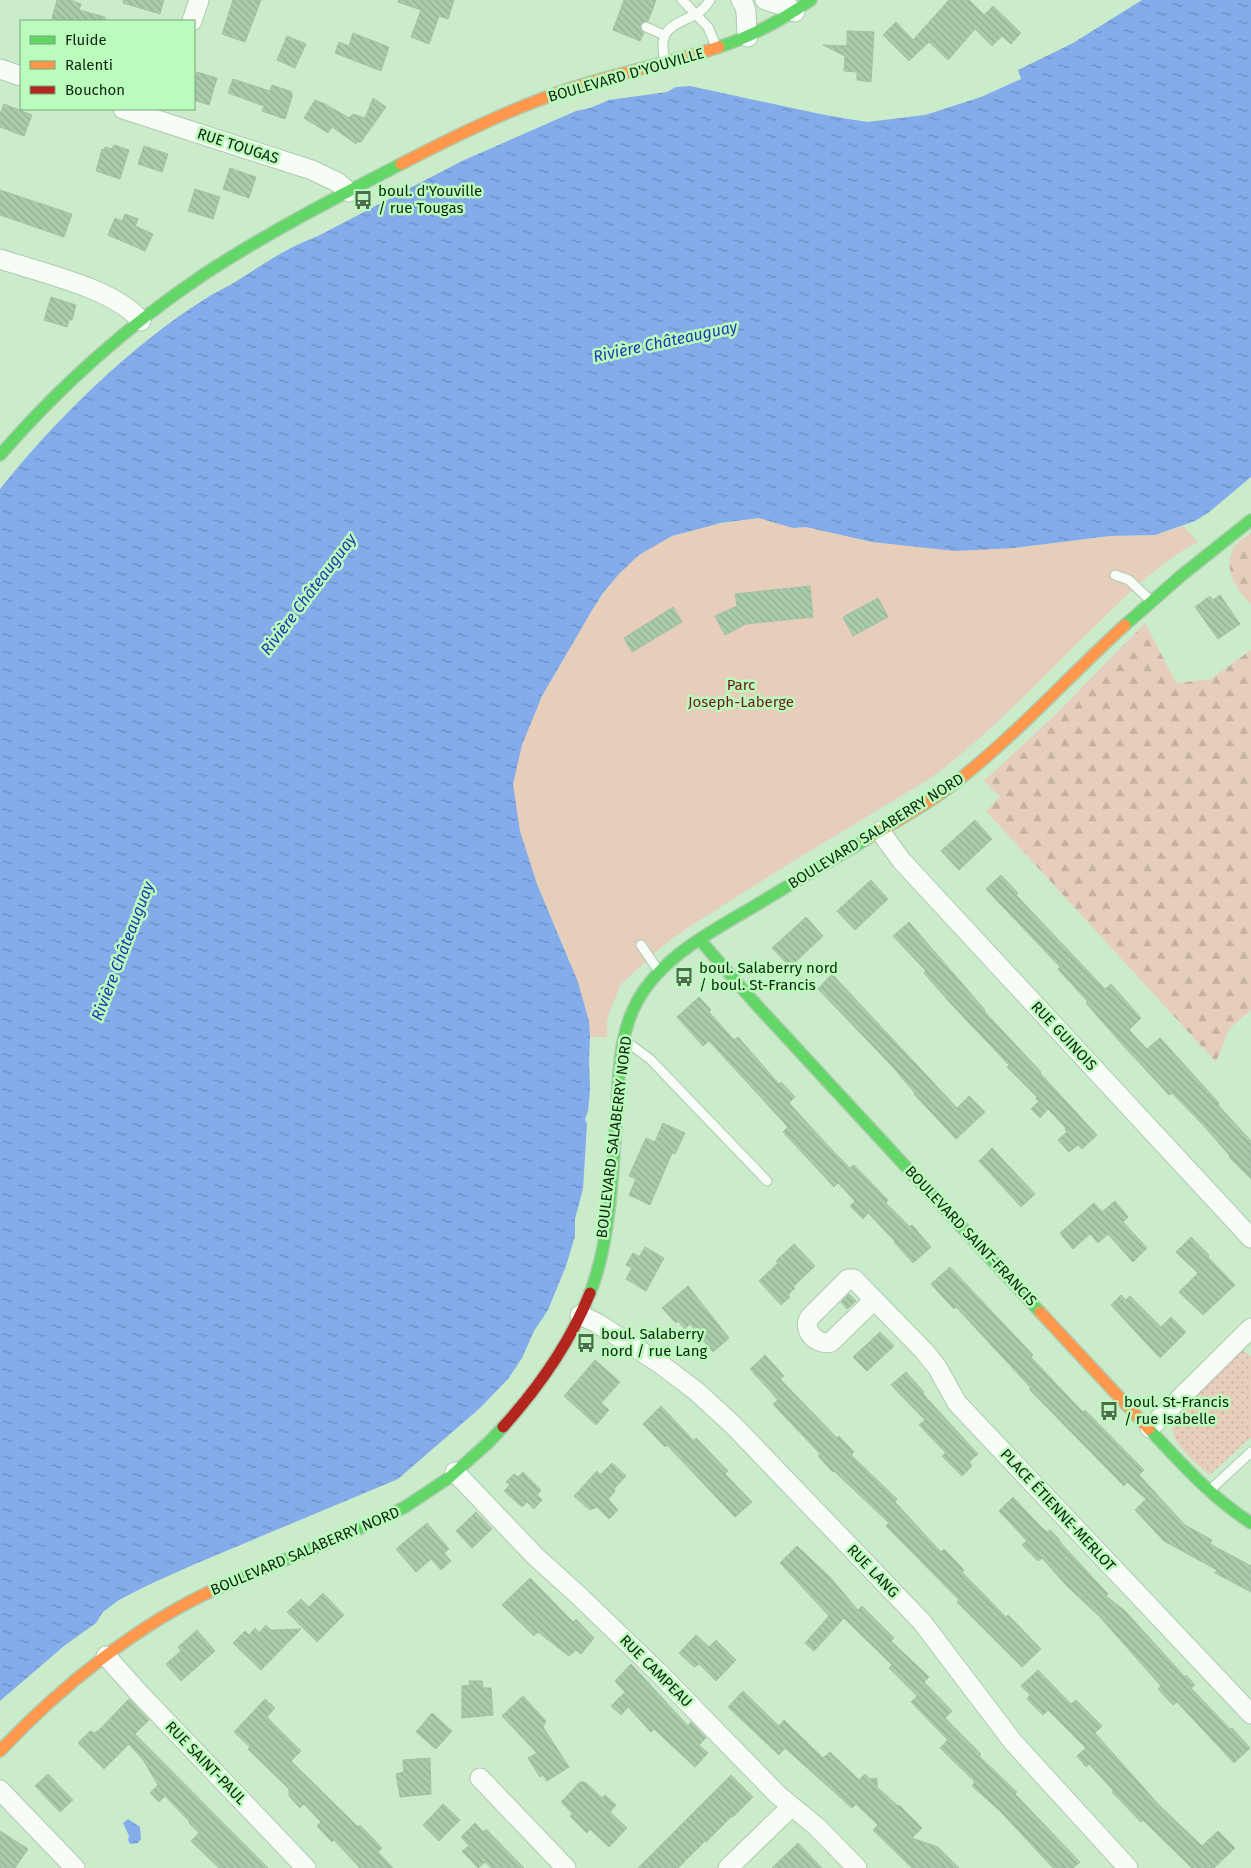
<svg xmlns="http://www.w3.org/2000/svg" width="1251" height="1868" font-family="'Fira Sans',sans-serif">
  <defs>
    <pattern id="grass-dots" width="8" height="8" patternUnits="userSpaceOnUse" patternTransform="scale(1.25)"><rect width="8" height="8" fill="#e6cebb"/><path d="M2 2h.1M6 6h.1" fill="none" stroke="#c4b1a0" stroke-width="1.8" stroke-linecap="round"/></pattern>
    <pattern id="forest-firs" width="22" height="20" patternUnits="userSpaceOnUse" patternTransform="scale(1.25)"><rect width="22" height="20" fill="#e6cebb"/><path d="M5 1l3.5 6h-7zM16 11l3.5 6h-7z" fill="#c4b1a0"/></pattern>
    <pattern id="water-ripples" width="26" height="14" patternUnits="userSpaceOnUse" patternTransform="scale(1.25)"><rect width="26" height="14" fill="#84aceb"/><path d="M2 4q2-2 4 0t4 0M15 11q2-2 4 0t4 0" fill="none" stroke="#6a8cbd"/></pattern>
    <pattern id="building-back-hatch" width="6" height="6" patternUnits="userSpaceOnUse" patternTransform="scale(1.25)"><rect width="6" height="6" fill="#a9ccab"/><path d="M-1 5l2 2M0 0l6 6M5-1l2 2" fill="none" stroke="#90af92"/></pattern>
  </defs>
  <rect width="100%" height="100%" fill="#caecca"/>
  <path fill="url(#grass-dots)" d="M1242 1349 1251 1357V1437L1211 1474H1208C1197 1463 1170 1443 1173 1427 1174 1420 1179 1415 1183 1410Z"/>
  <path fill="url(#forest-firs)" d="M1251 533V604C1235 590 1221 565 1236 545 1239 541 1246 537 1251 533Z
    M1145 623 1176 683 1211 679 1251 650V1010L1229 1029 1216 1062 986 811 1000 797 984 781 1058 712Z"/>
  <path fill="#e6cebb" d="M759 518 793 528 806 527 872 542 1015 548 1110 536 1155 535 1183 526 1198 542C1158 563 1127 595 1095 626 1041 678 990 735 929 779L795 860 689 927 665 944 621 984 610 1011 607 1021V1037H590C582 964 536 902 520 830 517 815 512 796 513 781 519 731 548 686 573 643 592 611 608 580 638 556 672 529 718 524 759 518Z"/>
  <path fill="url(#water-ripples)" d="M1142 0H1251V477L1208 513 1195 521 1155 535 1110 536 1015 548 955 551 872 542 806 527 793 528 759 518 721 523 672 536 639 555 619 574 603 593 591 612 542 696 522 745 513 784 520 831 537 884 578 982 589 1021 590 1037 589 1061 590 1089 588 1111 585 1119 587 1124 583 1189 575 1219V1236L566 1266 548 1310 534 1331 522 1358 508 1379 480 1408 398 1479 195 1564 146 1586 119 1600 103 1612 96 1623 64 1646 0 1701V489C54 421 131 345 205 299 214 293 223 289 232 284 261 266 285 248 318 236L462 161 576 111 590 108 609 100 667 92 676 87 690 86 825 115 867 122 925 115 981 97 1021 79 1018 70 1073 43Z
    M128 1819 140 1827 141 1839 138 1843 130 1844 128 1840 129 1836 123 1823Z"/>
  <path fill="url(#building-back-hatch)" stroke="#a5c0a6" d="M57 0H70L81 4 79 10 105 17V21H62L52 18Z
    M123 0H164L160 14 123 3Z
    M233 0H261L245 42 222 34Z
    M399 0H454L448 19 439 16 429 44 411 37 421 10 398 2Z
    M624 0H656L648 21 643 22 640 25 641 30 644 33 640 41 613 30Z
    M949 0H969L984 15 993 6 1021 33 1011 44 1002 36 992 46 975 29 948 60 929 42 909 61 883 35 896 22 913 40Z
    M847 31 874 32 871 82 857 80V72L844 71 845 56 823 45 847 46Z
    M353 33 389 47 381 71 335 53 339 42 349 46Z
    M287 36 306 44 295 68 277 60Z
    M197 72 217 78 209 105 194 100V82Z
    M233 79 270 91 272 85 292 92V97L285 119 262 111 264 106 228 93Z
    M373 98 386 107 360 143 358 141 356 144 332 127 328 133 304 118 315 100 325 104 349 118 353 114 365 118Z
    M4 104 32 115 24 136 0 127V114Z
    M114 145 129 150 120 179 96 171 102 149 104 150 105 147 112 149Z
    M144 146 168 154 162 172 138 164Z
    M230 168 256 177 249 198 223 189Z
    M195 189 220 197 213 219 188 211Z
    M0 190 72 214 64 237 0 215Z
    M125 214 138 219 135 226 153 234 145 251 108 235 115 218 122 221Z
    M51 297 76 305 72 320H69L67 327 44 320Z
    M810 586 813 617 746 624 725 635 715 616 737 606 735 594Z
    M1220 595 1240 624 1218 639 1195 607 1210 596 1213 600Z
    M878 598 888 617 853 636 843 617Z
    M673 607 682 622 632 652 624 638Z
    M975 820 992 839 959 870 941 851Z
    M1001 875 1018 893 1016 895 1105 989 1111 984 1141 1018 1129 1030 1147 1049 1160 1038 1219 1103 1218 1105 1251 1141V1179L1229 1157 1230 1156 1204 1126 1172 1093 1169 1095 1120 1042 1086 1003 1088 1002 1058 969 1060 967 986 889Z
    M871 880 888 899 855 930 837 911Z
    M806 917 823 936 790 967 772 948Z
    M909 922 985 1010 984 1011 1041 1072 1040 1073 1097 1135 1082 1149 1078 1145 1069 1152 1058 1140 1067 1132 1065 1129 1066 1128 1048 1109 1040 1118 1031 1109 1039 1101 1036 1099 1037 1097 1007 1067 1009 1065 952 1005 924 973 926 971 893 936Z
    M832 974 957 1108 969 1096 985 1112 956 1139 914 1094 915 1093 891 1065 818 989Z
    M699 997 711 1010 709 1012 734 1040 738 1037 779 1084 781 1082 795 1097 789 1103 832 1150 850 1168 854 1165 888 1200 886 1203 910 1227 912 1225 931 1247 913 1263 894 1242 895 1241 868 1213 863 1219 850 1206 855 1201 838 1183 834 1187 783 1132 788 1127 709 1041 703 1046 677 1017Z
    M663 1123 685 1133 675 1154 672 1153 650 1205 629 1195 636 1179 629 1176 646 1138 655 1142Z
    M992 1148 1035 1194 1021 1207 979 1161Z
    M1115 1201 1128 1217 1123 1222 1147 1248 1133 1262 1108 1234 1098 1243 1090 1234 1073 1249 1060 1233 1094 1203 1102 1212Z
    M1191 1237 1209 1255 1208 1257 1235 1285 1203 1315 1179 1292 1198 1273 1176 1252Z
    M794 1244 815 1266 793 1287 795 1288 788 1295 790 1297 781 1305 759 1281 778 1263 776 1261Z
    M645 1247 664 1258 646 1291 626 1279 632 1268 626 1265 633 1253 639 1257Z
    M950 1267 1033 1355 1031 1357 1059 1387 1083 1412 1085 1410 1144 1470 1139 1475 1185 1525 1212 1540 1210 1544 1251 1566V1592L1215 1573 1217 1570 1164 1541 1135 1510 1146 1499 1127 1482 1124 1486 1029 1389 1031 1388 956 1307 954 1309 931 1284Z
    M688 1286 729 1338 713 1352 690 1324 685 1329 678 1321 676 1323 662 1308Z
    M849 1294 856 1301 847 1309 841 1302Z
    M1121 1295 1126 1300 1130 1296 1161 1327 1171 1317 1186 1332 1160 1358 1111 1305Z
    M880 1332 894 1346 867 1371 853 1357Z
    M765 1355 784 1376 780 1379 837 1438 839 1436 854 1452 851 1455 897 1499 895 1502 941 1552 944 1549 964 1570 962 1572 1006 1617 1008 1615 1041 1649 1022 1667 957 1602 959 1600 886 1526 889 1523 834 1471 833 1472 818 1456 820 1454 773 1404 778 1400 750 1369Z
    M595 1360 620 1382 601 1403 609 1410 596 1425 564 1396Z
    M906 1372 924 1392 923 1394 978 1454 969 1462 972 1466 962 1476 942 1456 946 1453 919 1425 925 1420 891 1385Z
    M661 1406 694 1441 696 1438 728 1471 725 1474 752 1502 735 1517 667 1445 665 1447 643 1424Z
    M612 1463 626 1476 614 1489 615 1492 608 1499 618 1510 609 1519 597 1507 590 1510 574 1496 597 1471 600 1475Z
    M523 1472 541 1490 537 1495 542 1500 534 1509 527 1502 522 1507 504 1491 510 1485 506 1482 514 1474 518 1477Z
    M1013 1497 1041 1527 1047 1532 1050 1530 1060 1540 1059 1541 1108 1594 1106 1596 1125 1611 1185 1677 1186 1675 1195 1685 1191 1688 1230 1729 1232 1728 1250 1748 1234 1763 1177 1702 1173 1705 1158 1689 1161 1686 1100 1617 1067 1586 1042 1558 1038 1561 1022 1545 1027 1541 999 1511Z
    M476 1512 492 1529 472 1548 456 1531Z
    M427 1523 449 1549 444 1553 451 1561 441 1570 431 1559 416 1572 396 1549Z
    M797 1546 829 1576 858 1610 862 1606 894 1638 891 1641 929 1677 924 1682 952 1711 945 1718 981 1754 979 1756 1017 1792 1015 1794 1080 1862 1073 1868H1053L1000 1811 972 1786 975 1782 940 1748 948 1740 911 1702 917 1696 889 1668 892 1665 844 1618 814 1651 805 1643 829 1616 780 1563Z
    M530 1578 573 1622 576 1619 594 1638 581 1654 576 1650 569 1656 538 1632 534 1636 502 1605Z
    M323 1593 344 1615 317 1642 287 1612 301 1599 309 1607Z
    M266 1625 271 1630 301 1629 261 1670 233 1643 245 1631 249 1635 255 1628 259 1633Z
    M197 1630 215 1651 181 1681 166 1664 181 1651 178 1647Z
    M696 1635 709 1647 716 1640 736 1660 716 1681 699 1664 694 1667 679 1653Z
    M631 1664 688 1726 691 1722 706 1738 699 1745 708 1753 695 1767 654 1729 651 1732 628 1707 621 1715 611 1706 625 1692 615 1681Z
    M1038 1670 1071 1704 1076 1700 1102 1726 1095 1733 1159 1805 1202 1846 1218 1831 1235 1848 1214 1868H1192L1143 1820 1141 1822 1112 1792 1114 1791 1089 1764 1086 1767 1077 1756 1086 1748 1048 1710 1043 1715 1027 1699 1030 1695 1021 1686Z
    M469 1681H482L483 1688H491L493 1715 462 1718V1686L470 1685Z
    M743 1691 779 1726 784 1720 823 1758 830 1752 859 1780 865 1774 870 1779 877 1778V1787L898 1806 899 1805 922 1828 912 1838 938 1847 959 1868H912L873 1830 878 1825 856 1804 852 1808 785 1748 779 1755 728 1707Z
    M523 1696 546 1721 543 1727 569 1767 547 1781 543 1775 540 1777 528 1758 537 1753 502 1716Z
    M129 1699 149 1720 135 1734 268 1868H219L191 1841 199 1833 189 1823 190 1822 165 1796 159 1802 150 1793 158 1785 144 1761 129 1744 104 1769 78 1743 90 1731 95 1733 101 1728Z
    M265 1699 275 1708 267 1717 301 1751 291 1761 358 1827 360 1825 382 1848 378 1852 393 1868H360L334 1840 332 1842 317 1826 321 1822 304 1804 300 1808 289 1796V1789L248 1749 250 1747 234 1732Z
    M432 1713 452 1731 436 1749 416 1732Z
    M430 1758 431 1794 400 1797 396 1774 404 1772 403 1760Z
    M48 1774 73 1800 60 1812 35 1786Z
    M731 1775 753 1797 733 1817 732 1816 706 1842 705 1841 678 1868H638Z
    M580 1782H585L602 1798 605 1795 616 1805 610 1812 627 1828 609 1847 590 1829 587 1833 570 1816 573 1814 561 1802Z
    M443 1804 460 1820 439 1841 423 1825Z
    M475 1823 483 1832 486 1829 524 1868H491L485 1862 478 1868 462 1851 469 1846 461 1837Z
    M0 1831 28 1849 15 1868H0Z
    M798 1843 822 1868H772Z"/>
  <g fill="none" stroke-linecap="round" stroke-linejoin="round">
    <g stroke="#aecaaf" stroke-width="11">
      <path id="lane" d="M682 0 708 27 716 46
        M646 27 664 35
        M665 61C653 14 695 28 710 0
        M1115 575 1129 580 1149 599
        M641 945 658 970
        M627 1042 650 1059 767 1181
        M1209 1491 1251 1452"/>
    </g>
    <g stroke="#aecaaf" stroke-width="21">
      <path id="street" d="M741 0C750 12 744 24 748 37
        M765 0 788 7 795 12
        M192 21 199 0
        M0 69 21 76
        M123 109 312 170 337 182 349 192
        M0 259C39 272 116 289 141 321
        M880 831 901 860 924 885 1251 1238
        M874 1300 831 1342C817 1346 801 1330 810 1317L848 1279H854L924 1351 937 1367 957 1403 1251 1714
        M580 1315 597 1323 659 1363 696 1391 733 1425 922 1622 1013 1742 1128 1868
        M1150 1428 1251 1328
        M455 1472 536 1557 577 1594 658 1672 778 1795 817 1827 857 1868
        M106 1656 139 1693 306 1868
        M480 1778 566 1868
        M0 1790 75 1868
        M728 1868 791 1807"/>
    </g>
    <g stroke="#aecaaf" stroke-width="14">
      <path id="fast" d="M719 47C753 36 782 20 811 0
        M0 455C60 386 127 326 203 275 267 233 333 199 401 164
        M1125 625 1182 575 1251 520
        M700 940 753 1001 1040 1312
        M590 1293C610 1243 613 1172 616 1118 619 1082 618 1043 633 1010 655 959 713 931 758 904 794 882 830 861 865 840
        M1149 1429C1182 1464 1211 1497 1251 1523
        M218 1588 363 1527 405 1507 450 1477 489 1442 503 1427"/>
    </g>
    <g stroke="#aecaaf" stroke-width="14">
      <path id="slow" d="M401 164C457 135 512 108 572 88 620 72 671 63 719 47
        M865 840C898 820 932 802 961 778 1020 731 1070 675 1125 625
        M1040 1312 1149 1429
        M0 1751C59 1688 139 1623 218 1588"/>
    </g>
    <g stroke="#aecaaf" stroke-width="14">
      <path id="jam" d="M503 1427C539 1387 570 1343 590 1293"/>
    </g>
    <use href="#lane" stroke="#f7fcf7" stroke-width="9"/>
    <use href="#street" stroke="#f7fcf7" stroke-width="19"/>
    <use href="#fast" stroke="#63d668" stroke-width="11"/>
    <use href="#slow" stroke="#ff974d" stroke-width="11"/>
    <use href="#jam" stroke="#b3261e" stroke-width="11"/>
  </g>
  <defs>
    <g id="bus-bare" transform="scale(1.5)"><path d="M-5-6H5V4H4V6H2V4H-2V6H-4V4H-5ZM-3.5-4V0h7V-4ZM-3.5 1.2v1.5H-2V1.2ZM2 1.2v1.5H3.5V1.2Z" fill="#4f6b50" stroke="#bbfbbc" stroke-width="2.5" paint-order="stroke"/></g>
  </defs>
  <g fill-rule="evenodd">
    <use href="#bus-bare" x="363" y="200"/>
    <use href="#bus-bare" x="684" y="977"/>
    <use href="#bus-bare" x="586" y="1343"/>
    <use href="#bus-bare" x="1109" y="1411"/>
  </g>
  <g text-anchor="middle" stroke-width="5" stroke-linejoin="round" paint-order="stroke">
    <g font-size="15" fill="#0d260f" stroke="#bbfbbc">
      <text transform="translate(626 75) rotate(-16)" y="5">BOULEVARD D'YOUVILLE</text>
      <text transform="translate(238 146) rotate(18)" y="5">RUE TOUGAS</text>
      <text transform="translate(876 831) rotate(-32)" y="5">BOULEVARD SALABERRY NORD</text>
      <text transform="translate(1064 1036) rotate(47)" y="5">RUE GUINOIS</text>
      <text transform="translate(614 1137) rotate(-83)" y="5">BOULEVARD SALABERRY NORD</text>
      <text transform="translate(971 1236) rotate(47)" y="5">BOULEVARD SAINT-FRANCIS</text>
      <text transform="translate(1058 1510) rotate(47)" y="5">PLACE ÉTIENNE-MERLOT</text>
      <text transform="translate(305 1551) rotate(-23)" y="5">BOULEVARD SALABERRY NORD</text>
      <text transform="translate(873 1571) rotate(46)" y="5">RUE LANG</text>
      <text transform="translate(656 1671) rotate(45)" y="5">RUE CAMPEAU</text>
      <text transform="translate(206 1763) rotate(46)" y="5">RUE SAINT-PAUL</text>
    </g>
    <g font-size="15" fill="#0d260f" stroke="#bbfbbc" text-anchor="start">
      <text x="378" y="196">boul. d'Youville<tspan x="378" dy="17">/ rue Tougas</tspan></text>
      <text x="699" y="973">boul. Salaberry nord<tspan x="699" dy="17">/ boul. St-Francis</tspan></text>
      <text x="601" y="1339">boul. Salaberry<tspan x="601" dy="17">nord / rue Lang</tspan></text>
      <text x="1124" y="1407">boul. St-Francis<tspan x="1124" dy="17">/ rue Isabelle</tspan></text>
    </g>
    <g font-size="15" fill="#6b1a19" stroke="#bbfbbc">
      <text x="741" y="690">Parc<tspan x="741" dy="17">Joseph-Laberge</tspan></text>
    </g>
    <g font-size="16" font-style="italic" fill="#183ab2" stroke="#bbfbbc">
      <text transform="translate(665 341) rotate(-12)" y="6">Rivière Châteauguay</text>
      <text transform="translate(308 594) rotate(-53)" y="6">Rivière Châteauguay</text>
      <text transform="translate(122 951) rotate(-69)" y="6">Rivière Châteauguay</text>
    </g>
  </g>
  <rect x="20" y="20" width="175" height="90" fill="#bbfbbc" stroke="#75a677"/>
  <rect x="30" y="36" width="25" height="8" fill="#63d668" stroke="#75a677"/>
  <text x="65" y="45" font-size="15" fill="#0d260f">Fluide</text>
  <rect x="30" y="61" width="25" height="8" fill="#ff974d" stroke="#75a677"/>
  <text x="65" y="70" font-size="15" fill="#0d260f">Ralenti</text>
  <rect x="30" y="86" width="25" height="8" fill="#b3261e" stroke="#75a677"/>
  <text x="65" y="95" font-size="15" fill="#0d260f">Bouchon</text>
</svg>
